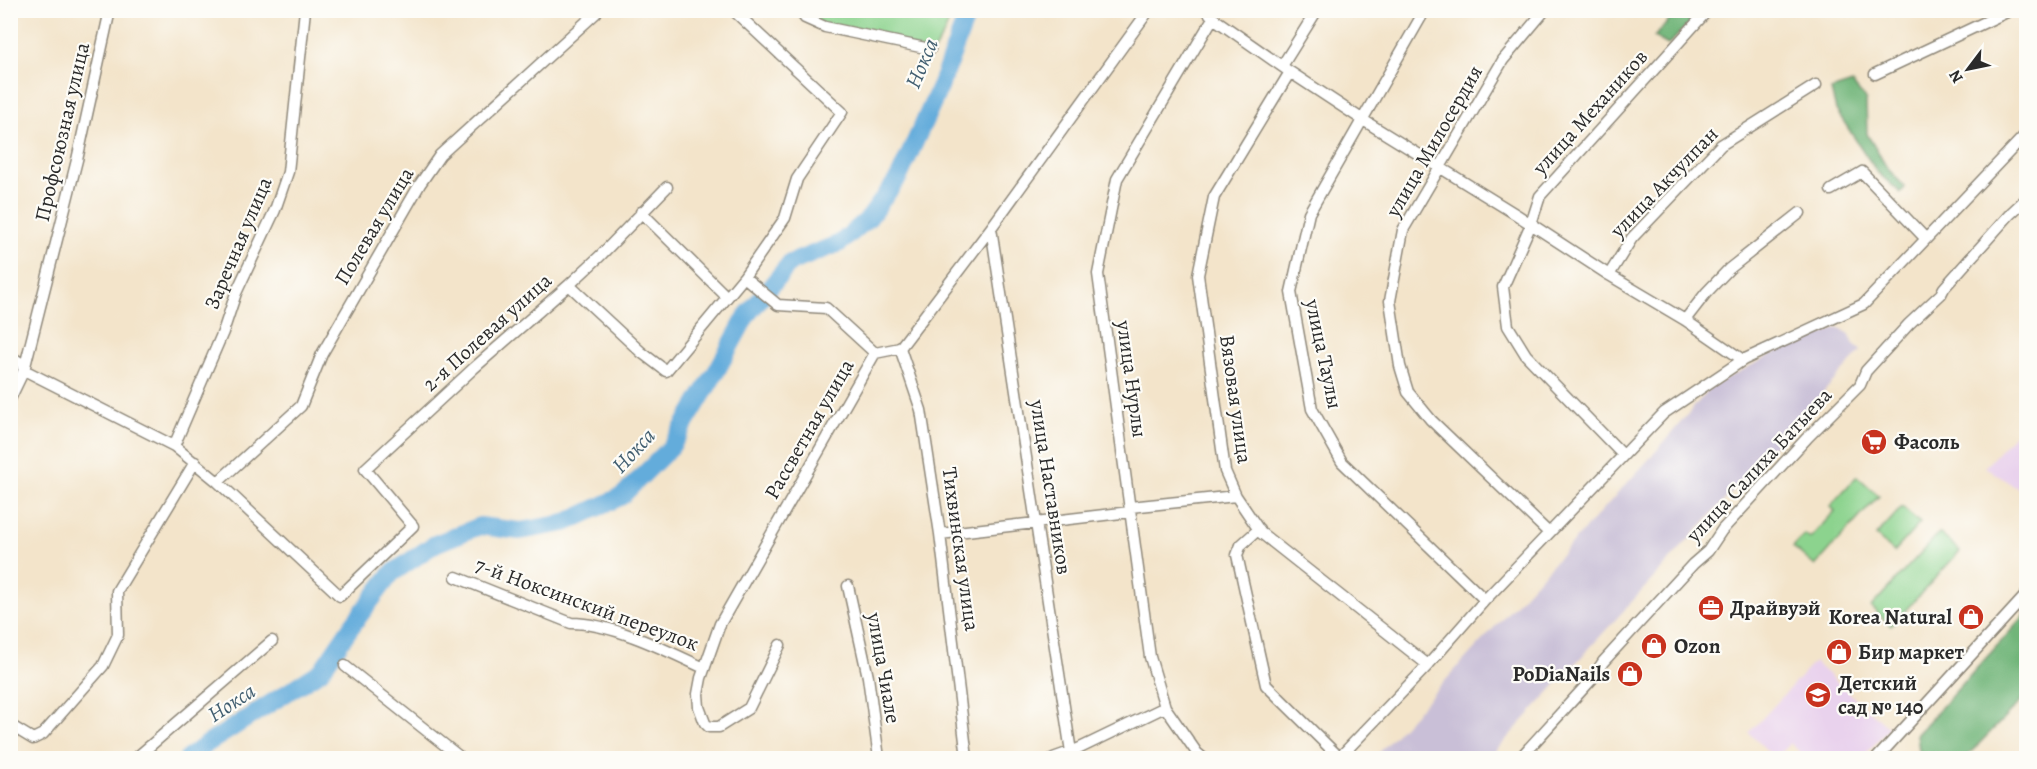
<svg xmlns="http://www.w3.org/2000/svg" width="2037" height="769" font-family="Alegreya,serif">
  <rect width="100%" height="100%" fill="#fdfcf7"/>
  <filter id="ink" filterUnits="userSpaceOnUse"><feTurbulence type="fractalNoise" baseFrequency=".0167" numOctaves="2"/><feDisplacementMap in="SourceGraphic" scale="12" xChannelSelector="R" yChannelSelector="G"/><feConvolveMatrix kernelMatrix="1 2 1 2 8 2 1 2 1" color-interpolation-filters="sRGB"/></filter>
  <filter id="wash" filterUnits="userSpaceOnUse"><feTurbulence type="fractalNoise" baseFrequency=".008" numOctaves="4" result="noise"/><feDisplacementMap in="SourceGraphic" scale="24" xChannelSelector="R" yChannelSelector="G"/><feGaussianBlur stdDeviation="1.35" result="paint"/><feColorMatrix in="noise" values="0 0 0 0 0 0 0 0 0 0 0 0 0 0 0 0 0 1.4 0 .05"/><feComposite in="paint" operator="in"/></filter>
  <g filter="url(#wash)">
    <rect width="100%" height="100%" fill="#f3e4ca"/>
    <path fill="#e9d2ed" d="M2026 421V494L1985 467Z
      M1814 662 1889 728 1862 758H1807L1790 743 1775 758 1749 733Z"/>
    <path fill="#c9bfd7" d="M1838 327 1850 336 1854 344 1861 351 1489 758H1374L1652 456 1710 388 1791 344 1826 333Z"/>
    <path fill="#8cd38e" stroke="#5c7f5c" stroke-width="1.5" d="M797 11H953L944 34 933 52 819 27Z
      M1857 476 1879 496 1815 566 1793 547 1805 534 1810 538 1835 511 1830 506Z
      M1902 507 1920 523 1894 552 1876 536Z
      M1939 533 1960 551 1891 626 1871 607Z"/>
    <path fill="#71b579" stroke="#4e7052" stroke-width="1.5" d="M1678 11H1702L1668 45 1654 37Z
      M1852 83 1866 100 1867 134 1887 168 1905 187 1901 193 1877 172 1836 110 1831 90Z
      M2026 614V696L1965 758H1925L1919 751 1917 734Z"/>
    <g fill="none" stroke-linecap="round" stroke-linejoin="round">
      <path stroke="#64acdb" stroke-width="18" d="M188 758 207 744 321 671 351 627 391 574 435 544 480 526 520 531 565 523 622 496 671 447 716 372 747 315 790 263 840 243 869 218 899 177 939 89 969 10"/>
    </g>
  </g>
  <g filter="url(#ink)">
    <g fill="none" stroke-linecap="round" stroke-linejoin="round">
      <g stroke="#8f887a" stroke-width="13">
        <path id="minor" d="M799 10 805 18 825 27 930 49
          M1207 10 1213 18 1290 72 1363 120 1517 215 1609 275 1685 320 1743 360
          M1425 10 1309 213 1291 292 1312 409 1342 462 1485 600
          M1545 10 1503 60 1403 230 1390 301 1400 366 1408 392 1431 420 1549 533
          M1282 66 1317 10
          M1290 72 1214 197 1198 275 1225 471 1236 496 1261 533 1428 665
          M1875 74 2011 10
          M1831 190 1862 172 1926 239
          M641 212 727 297
          M991 228 1071 752
          M1609 275 1632 238 1721 145 1816 85
          M744 277 778 305 826 308 875 353
          M569 285 641 352 666 371 744 277 785 218 797 179 842 112 733 10
          M1685 320 1706 293 1729 269 1800 213
          M900 348 921 410 940 534 967 758
          M10 356 21 363 24 370 174 446 218 482 340 596 413 526 365 469 474 368 569 285 600 256 667 187
          M10 399 24 370 77 160 110 10
          M174 446 223 332 236 293 275 210 288 172 305 10
          M1623 455 1526 355 1508 326 1503 287 1531 224 1540 196 1708 10
          M218 482 301 406 322 354 420 184 440 155 596 13
          M1130 507 1236 496
          M1259 529 1241 545 1237 555 1266 685 1340 758
          M940 534 1130 512
          M456 577 571 623C612 623 666 650 704 668
          M848 586 868 677 879 758
          M780 645 749 708 719 727H709L705 723 699 707 698 694 701 678 720 624 875 353 900 348 991 228 1149 10
          M345 666 461 758
          M10 725 33 739 43 734 103 666 118 635 117 591 195 462
          M136 758 272 641
          M1053 758 1078 749 1165 707
          M1203 758 1197 753 1165 707 1150 657 1098 274 1117 179 1213 18
          M1339 758 1428 665 1485 600 1664 413 1743 360 1864 304 2026 134
          M1520 758 1592 679 1603 662 1693 564 1708 551 1722 530 1807 438 1860 385 1866 371 1909 324 1941 294 1944 288 2010 214 2026 199
          M1877 758 2026 595"/>
      </g>
      <use href="#minor" stroke="#fff" stroke-width="10"/>
    </g>
  </g>
  <defs>
    <g id="supermarket-disc" transform="scale(1.35)"><circle r="9.5" fill="#c8321e" stroke="#fdfcf7"/><path d="M-6-5.5h2.5l.6 2H6L4.5 2H-2.5L-4.4-4H-6ZM-1.5 3.2a1.3 1.3 0 1 0 .1 0ZM3 3.2a1.3 1.3 0 1 0 .1 0Z" fill="#fff"/></g>
    <g id="office-disc" transform="scale(1.35)"><circle r="9.5" fill="#c8321e" stroke="#fdfcf7"/><path d="M-6-3h4V-5.5h4V-3h4V5H-6ZM-1-4.5V-3h2v-1.5ZM-6 0V1H6V0Z" fill="#fff"/></g>
    <g id="shop-disc" transform="scale(1.35)"><circle r="9.5" fill="#c8321e" stroke="#fdfcf7"/><path d="M-5-2.5h2.3a2.7 3.5 0 0 1 5.4 0H5L5.5 6h-11ZM-1.5-2.5h3a1.5 2.3 0 0 0-3 0Z" fill="#fff"/></g>
    <g id="school-disc" transform="scale(1.35)"><circle r="9.5" fill="#c8321e" stroke="#fdfcf7"/><path d="M0-5L7-2L0 1L-7-2ZM-4 1L0 2.5L4 1V4Q0 6-4 4Z" fill="#fff"/></g>
  </defs>
  <g fill-rule="evenodd">
    <use href="#supermarket-disc" x="1874" y="442"/>
    <use href="#office-disc" x="1711" y="608"/>
    <use href="#shop-disc" x="1971" y="617"/>
    <use href="#shop-disc" x="1654" y="646"/>
    <use href="#shop-disc" x="1839" y="652"/>
    <use href="#shop-disc" x="1630" y="674"/>
    <use href="#school-disc" x="1818" y="695"/>
  </g>
  <g text-anchor="middle" stroke-width="4.5" stroke-linejoin="round" paint-order="stroke">
    <g font-size="21" fill="#2b2b2b" stroke="#fdfcf7">
      <text transform="translate(1590 112) rotate(-48)" y="7">улица Механиков</text>
      <text transform="translate(62 132) rotate(-77)" y="7">Профсоюзная улица</text>
      <text transform="translate(1434 141) rotate(-60)" y="7">улица Милосердия</text>
      <text transform="translate(1664 182) rotate(-46)" y="7">улица Акчулпан</text>
      <text transform="translate(374 226) rotate(-59)" y="7">Полевая улица</text>
      <text transform="translate(238 243) rotate(-67)" y="7">Заречная улица</text>
      <text transform="translate(487 332) rotate(-42)" y="7">2-я Полевая улица</text>
      <text transform="translate(1324 354) rotate(78)" y="7">улица Таулы</text>
      <text transform="translate(1132 379) rotate(82)" y="7">улица Нурлы</text>
      <text transform="translate(1236 399) rotate(82)" y="7">Вязовая улица</text>
      <text transform="translate(809 429) rotate(-60)" y="7">Рассветная улица</text>
      <text transform="translate(1759 465) rotate(-47)" y="7">улица Салиха Батыева</text>
      <text transform="translate(1051 487) rotate(81)" y="7">улица Наставников</text>
      <text transform="translate(961 549) rotate(82)" y="7">Тихвинская улица</text>
      <text transform="translate(587 604) rotate(20)" y="7">7-й Ноксинский переулок</text>
      <text transform="translate(884 668) rotate(80)" y="7">улица Чиале</text>
    </g>
    <g font-size="21" font-weight="bold" fill="#2b2b2b" stroke="#fdfcf7" text-anchor="start">
      <text x="1894" y="449">Фасоль</text>
      <text x="1730" y="615">Драйвуэй</text>
      <text x="1952" y="624" text-anchor="end">Korea Natural</text>
      <text x="1674" y="653">Ozon</text>
      <text x="1858" y="659">Бир маркет</text>
      <text x="1610" y="681" text-anchor="end">PoDiaNails</text>
      <text x="1838" y="690">Детский<tspan x="1838" dy="24">сад № 140</tspan></text>
    </g>
    <g font-size="22" font-style="italic" fill="#425f71" stroke="#fdfcf7">
      <text transform="translate(921 63) rotate(-67)" y="8">Нокса</text>
      <text transform="translate(633 450) rotate(-47)" y="8">Нокса</text>
      <text transform="translate(231 702) rotate(-33)" y="8">Нокса</text>
    </g>
  </g>
  <rect width="2037" height="769" fill="none" stroke="#fdfcf7" stroke-width="36"/>
  <g transform="translate(1968 69) rotate(238)" stroke="#fdfcf7" stroke-width="4.5" paint-order="stroke">
  <path d="M0-4.5L10 22L0 15L-10 22Z" fill="#2b2b2b"/>
  <text y="-9" font-size="16" font-weight="bold" text-anchor="middle" fill="#2b2b2b">N</text>
  </g>
</svg>
